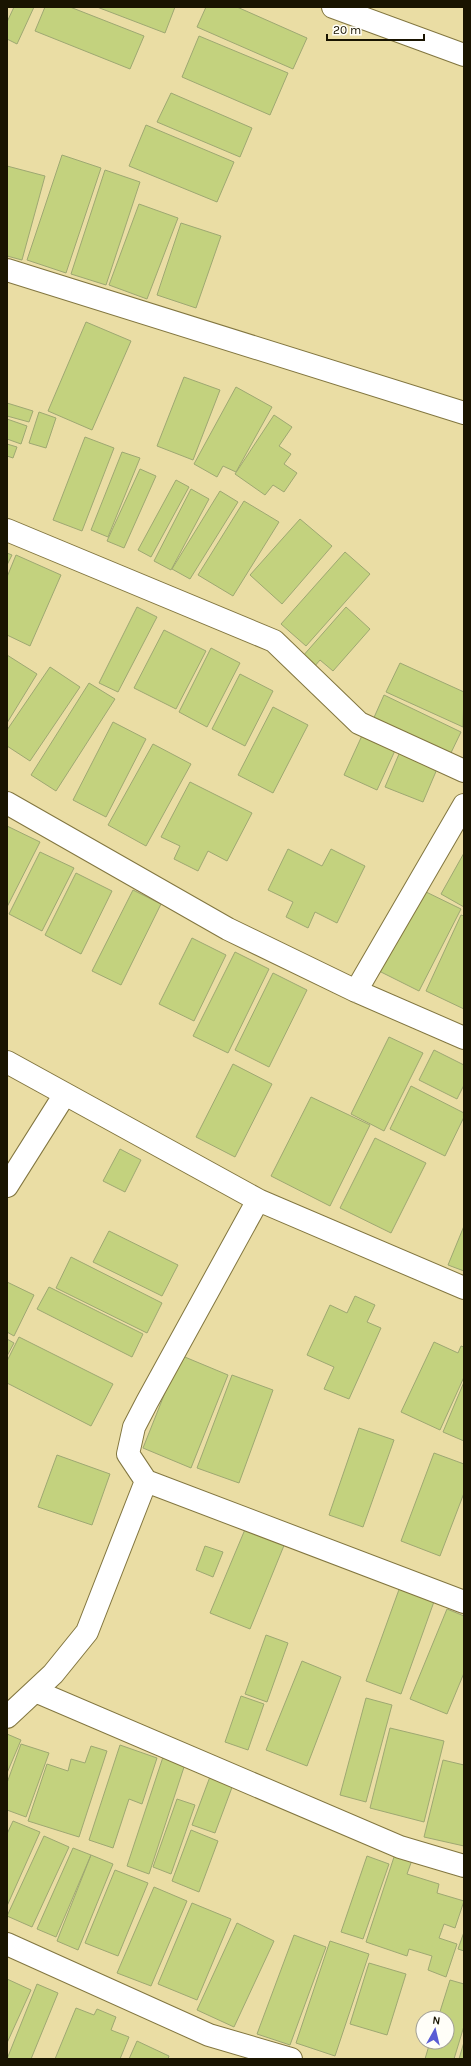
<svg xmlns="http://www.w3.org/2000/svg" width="471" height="2066" font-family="Karla,sans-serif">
  <rect width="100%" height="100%" fill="#eadda4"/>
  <path fill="#c3d27e" stroke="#9ea872" d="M14 7H34L17 44 7 39V22Z
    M45 7H70L144 36 130 69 35 31Z
    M97 7H175L165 33Z
    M206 7H237L307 38 293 69 197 27Z
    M199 36 288 73 270 115 182 77Z
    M171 93 252 128 240 157 157 122Z
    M146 125 234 162 217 202 129 166Z
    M62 155 101 168 66 273 27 260Z
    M7 166 45 176 22 260 7 256Z
    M105 170 140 182 106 285 71 274Z
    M139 204 178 218 147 299 109 285Z
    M181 223 221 236 196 308 157 295Z
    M86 322 131 341 92 430 48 411Z
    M184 377 220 390 193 460 157 446Z
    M236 387 272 407 236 472 223 466 217 477 194 464Z
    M7 403 33 411 29 422 7 416Z
    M39 412 56 418 46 448 29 443Z
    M274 415 292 427 279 446 291 454 284 464 297 473 284 492 273 485 265 495 235 474Z
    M7 419 27 426 21 444 7 439Z
    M85 437 114 448 82 531 53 520Z
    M7 444 17 447 13 458 7 456Z
    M122 452 140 458 108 537 91 530Z
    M140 469 156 476 124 548 107 541Z
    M176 480 189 487 151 557 138 550Z
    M191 489 209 499 171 570 154 561Z
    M220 491 238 502 190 579 172 569Z
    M244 501 279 522 233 596 198 575Z
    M300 519 332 546 282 604 250 575Z
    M345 552 370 574 306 646 281 624Z
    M7 553 12 555 7 565Z
    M16 555 61 575 30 646 7 635V577Z
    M137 607 157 617 118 692 99 683Z
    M346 607 370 629 333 671 320 660 314 667 302 657Z
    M164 630 206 651 176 709 134 688Z
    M211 648 240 663 207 727 179 712Z
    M7 655 37 674 7 723Z
    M400 663 464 692 463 727 386 692Z
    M50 667 80 687 30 761 7 746V730Z
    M240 674 273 691 245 746 212 729Z
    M89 683 115 699 56 791 31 775Z
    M384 695 461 732 448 759 372 722Z
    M273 707 308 725 273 793 238 775Z
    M113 722 146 739 106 817 73 800Z
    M365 729 398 744 377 790 344 775Z
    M153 744 191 764 146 846 108 825Z
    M402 747 440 762 423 802 385 787Z
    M190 782 252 813 227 861 208 851 198 871 174 859 180 846 161 837Z
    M7 826 40 842 7 907Z
    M288 849 322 866 331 849 365 866 337 923 315 912 308 928 286 917 293 902 268 890Z
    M40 852 74 868 42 931 9 914Z
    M464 853V907L441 894Z
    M76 873 112 891 81 954 45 935Z
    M420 889 461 909 419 991 379 971Z
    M133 890 161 904 121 985 92 971Z
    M461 915 464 916V1009L426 991Z
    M192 938 226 955 194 1021 159 1004Z
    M235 952 269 969 228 1053 193 1036Z
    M273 973 307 990 269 1067 235 1050Z
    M389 1037 423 1053 384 1131 351 1114Z
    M434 1050 464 1065V1085L457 1099 419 1080Z
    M233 1064 272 1084 235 1157 196 1137Z
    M411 1086 464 1113V1117L445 1156 390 1129Z
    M311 1097 370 1125 330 1206 271 1176Z
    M375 1138 426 1163 391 1233 340 1208Z
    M120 1149 141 1160 125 1192 103 1181Z
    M464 1226V1271L448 1265Z
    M109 1231 178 1265 162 1296 93 1262Z
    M71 1257 162 1303 147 1333 56 1288Z
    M7 1282 34 1295 14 1336 7 1332Z
    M49 1287 143 1334 132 1357 37 1309Z
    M355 1296 375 1305 367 1322 381 1328 349 1399 324 1389 334 1367 307 1355 330 1305 347 1313Z
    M19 1337 113 1384 91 1426 7 1383V1361Z
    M7 1339 14 1343 7 1356Z
    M434 1342 458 1353 461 1346 464 1347V1377L440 1430 401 1412Z
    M180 1355 228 1375 191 1468 143 1448Z
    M232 1375 273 1390 239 1483 197 1468Z
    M464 1382V1441L443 1432Z
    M359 1428 394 1440 363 1527 329 1515Z
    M434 1453 464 1464V1493L440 1556 401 1541Z
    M57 1455 110 1474 92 1525 38 1507Z
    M246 1527 285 1543 250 1629 210 1613Z
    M205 1546 223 1552 213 1577 196 1570Z
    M401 1584 436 1596 401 1694 366 1681Z
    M447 1609 464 1616V1673L447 1714 410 1699Z
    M266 1635 288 1643 267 1702 245 1694Z
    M302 1661 341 1677 307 1766 266 1750Z
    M241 1696 264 1704 248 1750 225 1742Z
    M366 1698 392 1705 366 1802 340 1795Z
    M390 1728 444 1741 424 1822 370 1808Z
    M7 1734 21 1740 7 1773Z
    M21 1744 49 1753 26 1817 7 1810V1783Z
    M120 1745 157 1758 142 1804 129 1799 113 1848 89 1840Z
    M91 1746 107 1751 79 1837 28 1821 47 1764 68 1771 71 1759 85 1763Z
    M163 1757 185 1764 149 1874 127 1866Z
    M443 1760 464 1765V1846L424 1837Z
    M211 1774 234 1782 215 1833 192 1825Z
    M177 1799 195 1805 171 1874 153 1867Z
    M13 1821 40 1832 7 1906V1834Z
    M191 1830 218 1841 199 1892 172 1881Z
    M44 1836 69 1847 32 1927 7 1916Z
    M73 1848 91 1855 56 1937 37 1929Z
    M395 1854 412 1860 407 1874 439 1884 437 1893 464 1901 455 1928 444 1924 439 1938 457 1944 446 1977 428 1970 432 1956 409 1949 407 1956 366 1942Z
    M91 1855 113 1864 78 1950 57 1941Z
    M367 1856 389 1864 363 1939 341 1932Z
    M115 1870 148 1883 118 1956 85 1943Z
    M154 1887 187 1901 151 1986 117 1973Z
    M192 1903 231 1919 197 2000 158 1984Z
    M237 1923 274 1941 234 2027 197 2010Z
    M464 1932V1951L458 1949Z
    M294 1935 326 1947 290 2045 257 2034Z
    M330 1941 369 1954 335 2056 296 2043Z
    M369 1963 406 1974 387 2035 350 2024Z
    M7 1979 31 1990 7 2043Z
    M450 1980 464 1984V2026L454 2059H425L430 2042H447V2018H438Z
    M37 1984 58 1993 31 2059H7Z
    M76 2008 94 2015 97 2009 116 2017 111 2030 129 2037 120 2059H55Z
    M137 2041 169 2056 168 2059H129Z
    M464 2042V2059H459Z"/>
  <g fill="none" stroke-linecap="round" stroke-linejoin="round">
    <g stroke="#827640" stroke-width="24">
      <path id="street" d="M333 7 464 55
        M7 270 464 413
        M7 530 274 641 359 723 464 771
        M7 803 228 929 356 991 464 1038
        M356 991 464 805
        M7 1062 258 1200 464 1288
        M7 1186 65 1094
        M258 1200 147 1402 134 1427 128 1454 146 1481 464 1602
        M35 1691 400 1847 464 1866
        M7 1717 53 1674 87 1632 146 1481
        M7 1944 209 2035 291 2059"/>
    </g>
    <use href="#street" stroke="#fff" stroke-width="22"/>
  </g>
  <rect width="471" height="2066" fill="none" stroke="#191401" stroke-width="16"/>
  <g transform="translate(435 2030) rotate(8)"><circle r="19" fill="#fffef8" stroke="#a3a095"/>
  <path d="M0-3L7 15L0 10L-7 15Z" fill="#595cd4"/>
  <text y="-6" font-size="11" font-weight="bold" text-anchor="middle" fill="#191401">N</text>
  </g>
  <path d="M327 34v6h97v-6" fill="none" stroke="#191401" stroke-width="2"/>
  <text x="333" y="34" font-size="12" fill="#191401" stroke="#fffef8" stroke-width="3" paint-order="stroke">20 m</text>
</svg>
